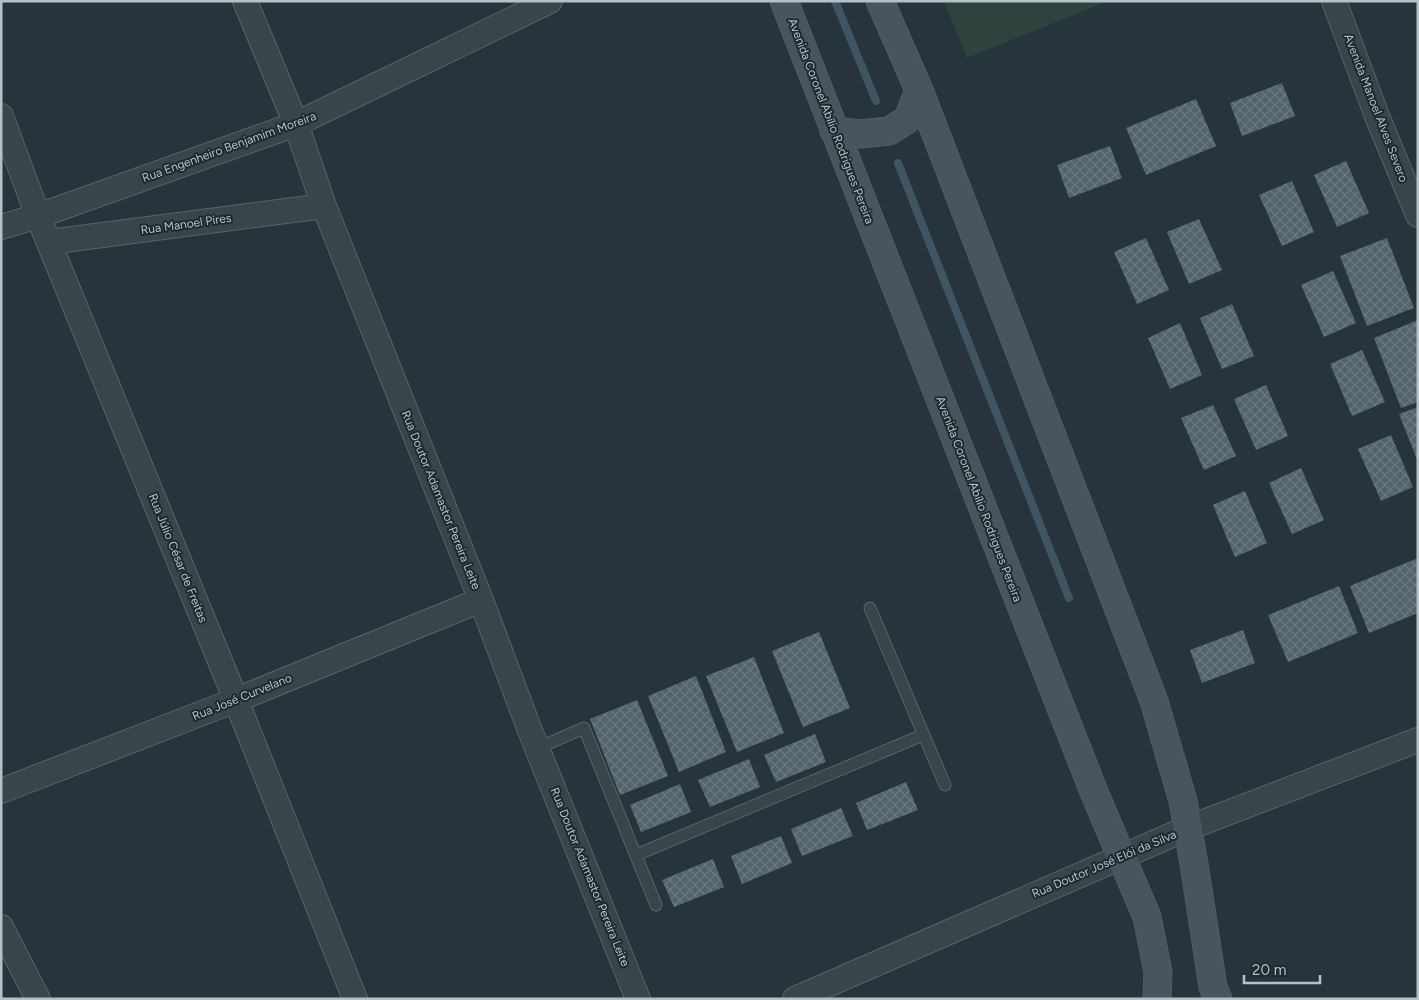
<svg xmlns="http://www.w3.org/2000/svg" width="1419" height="1000" font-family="Figtree,sans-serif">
  <defs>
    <pattern id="building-cross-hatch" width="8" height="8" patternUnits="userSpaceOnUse" patternTransform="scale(1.25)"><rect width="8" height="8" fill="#54636b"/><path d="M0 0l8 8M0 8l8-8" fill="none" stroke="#6a787f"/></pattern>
  </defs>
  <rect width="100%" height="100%" fill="#27343b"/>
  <path fill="#2f433e" d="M944 1H1108L967 58Z"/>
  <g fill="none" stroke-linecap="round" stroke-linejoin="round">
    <path stroke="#3f5562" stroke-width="8" d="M835 1 876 101
      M898 163 1069 598"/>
  </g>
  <path fill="url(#building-cross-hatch)" d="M1282 83 1295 116 1242 136 1230 103Z
    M1196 99 1216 146 1146 175 1126 128Z
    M1110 146 1122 178 1069 198 1057 165Z
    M1346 161 1369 213 1337 227 1314 175Z
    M1292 181 1314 232 1282 246 1259 195Z
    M1199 219 1222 270 1189 284 1167 232Z
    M1146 238 1169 290 1137 304 1114 252Z
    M1387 238 1414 308 1367 326 1340 256Z
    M1333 271 1356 323 1324 337 1301 285Z
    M1232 304 1254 356 1222 369 1200 318Z
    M1418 320V402L1401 408 1374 338Z
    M1180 323 1202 375 1170 389 1148 338Z
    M1362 350 1385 402 1352 416 1330 364Z
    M1266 385 1288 436 1256 450 1234 399Z
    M1213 405 1236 456 1204 470 1181 418Z
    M1418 407V462L1399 414Z
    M1391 435 1413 487 1381 501 1358 449Z
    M1301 468 1324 520 1292 534 1269 483Z
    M1245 491 1267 543 1235 557 1213 505Z
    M1418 558V613L1369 633 1350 586Z
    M1339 586 1358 633 1288 662 1268 615Z
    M1243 630 1255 663 1202 683 1190 650Z
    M819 632 850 708 803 727 772 651Z
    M754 657 784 733 737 752 706 676Z
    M696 676 726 752 679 772 648 696Z
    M637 700 668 776 620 795 590 719Z
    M815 734 826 762 776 782 764 755Z
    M749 759 760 787 710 807 698 780Z
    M906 782 918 810 867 830 856 803Z
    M680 784 691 812 641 832 630 805Z
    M841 808 853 836 802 856 791 829Z
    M781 836 792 863 742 884 731 856Z
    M713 859 724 887 674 907 662 880Z"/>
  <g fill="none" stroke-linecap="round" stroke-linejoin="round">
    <g stroke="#586369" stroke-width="13">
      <path id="lane" d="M870 608 945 785
        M538 748 584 728 656 905
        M636 855 923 735"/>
    </g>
    <g stroke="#586369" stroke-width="26">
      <path id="street" d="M245 1 296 124 324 206 481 600 529 728 638 999
        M1334 1 1377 116 1418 215
        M1 116 38 216 236 700 355 999
        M1 227 38 216 296 124 550 1
        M49 242 324 206
        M1 791 236 700 481 600
        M1 927 38 999
        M795 999 1188 828 1418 740"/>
    </g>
    <g stroke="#586369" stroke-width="29">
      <path id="secondary" d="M784 1 1094 792 1147 917 1158 972 1157 999
        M880 1 919 90 1154 701 1183 801 1194 864 1213 987 1218 999
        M834 131 860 134 889 131 908 119 919 90"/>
    </g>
    <use href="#lane" stroke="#3a454b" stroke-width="11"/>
    <use href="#street" stroke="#3a454b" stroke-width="24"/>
    <use href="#secondary" stroke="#49555e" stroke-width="28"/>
  </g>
  <g text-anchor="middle" stroke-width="4" stroke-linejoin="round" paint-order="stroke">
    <g font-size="12" fill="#b6c0c7" stroke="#1f2a30">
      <text transform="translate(1376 108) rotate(69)" y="4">Avenida Manoel Alves Severo</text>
      <text transform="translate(831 121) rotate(69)" y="4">Avenida Coronel Abílio Rodrigues Pereira</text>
      <text transform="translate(229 147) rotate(-20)" y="4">Rua Engenheiro Benjamim Moreira</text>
      <text transform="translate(186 224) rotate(-8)" y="4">Rua Manoel Pires</text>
      <text transform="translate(979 499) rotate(69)" y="4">Avenida Coronel Abílio Rodrigues Pereira</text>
      <text transform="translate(441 500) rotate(68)" y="4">Rua Doutor Adamastor Pereira Leite</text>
      <text transform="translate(178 558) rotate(68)" y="4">Rua Júlio César de Freitas</text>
      <text transform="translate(242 697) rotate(-22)" y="4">Rua José Curvelano</text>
      <text transform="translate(1104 864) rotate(-23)" y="4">Rua Doutor José Elói da Silva</text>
      <text transform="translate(590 877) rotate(68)" y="4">Rua Doutor Adamastor Pereira Leite</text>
    </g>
  </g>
  <rect width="1419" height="1000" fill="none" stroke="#b6c0c7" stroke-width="5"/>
  <path d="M1244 975v8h76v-8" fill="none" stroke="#b6c0c7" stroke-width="2.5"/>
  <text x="1252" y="975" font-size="15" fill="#b6c0c7" stroke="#1f2a30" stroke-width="4" paint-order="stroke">20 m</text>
</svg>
